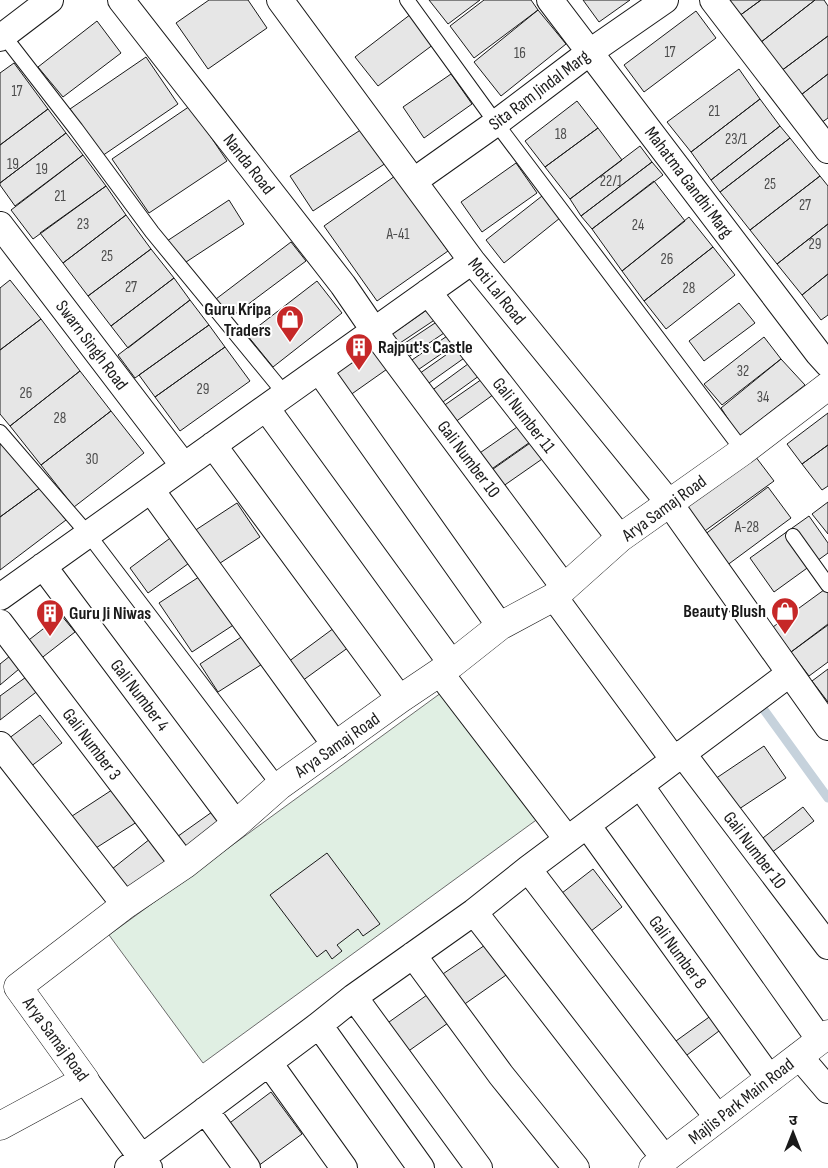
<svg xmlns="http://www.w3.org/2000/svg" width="828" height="1168" font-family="'Sofia Sans Condensed','Noto Sans Devanagari',sans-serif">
  <rect width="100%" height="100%" fill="#fff"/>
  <path fill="#e0efe3" stroke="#6a6a6a" d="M445 690 539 818 203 1063 109 935Z"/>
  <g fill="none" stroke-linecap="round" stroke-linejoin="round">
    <path stroke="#c6d2dc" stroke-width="9" d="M759 703 828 798"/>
  </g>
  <path fill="#e6e6e6" stroke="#1a1a1a" d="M209 0H248L267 28 208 69 176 23Z
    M429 0H480L448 24Z
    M484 0H531L538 10 474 58 450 26Z
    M583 0H630L599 22Z
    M721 0H761L735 19Z
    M761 0H815L756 46 735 19Z
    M815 0H824L828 6V36L777 74 756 46Z
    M538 10 566 44 501 96 474 62Z
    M696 11 716 38 644 92 624 65Z
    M411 14 434 44 378 86 355 57Z
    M97 21 121 53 63 97 38 67Z
    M828 36V74L797 98 777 74Z
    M146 57 178 104 102 156 70 109Z
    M14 63 48 109 0 145V73Z
    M739 69 760 99 691 152 667 122Z
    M451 74 472 104 424 138 403 107Z
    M828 74V118L818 125 797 98Z
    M760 99 780 126 711 180 691 152Z
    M577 101 598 128 545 167 525 141Z
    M190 106 227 161 149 213 112 159Z
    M48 109 66 133 0 183V145Z
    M780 126 790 138 720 192 711 180Z
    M598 128 622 160 570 199 545 167Z
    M362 129 386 163 313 211 290 176Z
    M66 133 83 155 15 206 0 185V183Z
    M790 138 820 176 750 230 720 192Z
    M640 146 652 162 581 216 570 199Z
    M83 155 106 186 33 239 11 210Z
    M652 162 663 175 592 229 581 216Z
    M516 163 537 193 482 232 461 202Z
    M395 176 448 251 377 301 324 226Z
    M820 176 828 186V224L777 264 750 230Z
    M654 181 685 221 622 271 592 229Z
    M106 186 126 215 63 263 40 233Z
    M542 196 560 218 504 263 486 240Z
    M229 200 244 224 183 264 167 241Z
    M126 215 151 249 88 296 63 263Z
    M689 217 713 247 644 301 622 271Z
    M828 224V274L802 295 777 264Z
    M291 242 306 261 231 317 216 299Z
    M713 247 735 275 666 329 644 301Z
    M151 249 174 278 111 326 88 296Z
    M828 274V315L821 320 802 295Z
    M174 278 190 300 128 348 111 326Z
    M10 280 41 319 0 350V288Z
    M317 281 342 313 273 367 247 335Z
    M190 300 209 325 135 378 118 355Z
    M739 303 755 323 704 361 689 341Z
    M431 307 436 319 391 349 385 339Z
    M41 319 80 371 10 426 0 414V350Z
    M438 321 447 331 401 362 393 351Z
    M209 325 225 347 155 397 139 375Z
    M453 332 457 343 412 374 406 364Z
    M764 337 781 359 722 405 704 384Z
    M372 343 390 367 346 398 329 374Z
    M460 345 467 356 422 388 416 376Z
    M225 347 250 381 180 431 155 397Z
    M781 359 805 385 739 436 721 408Z
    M472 361 483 373 436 407 427 394Z
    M80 371 111 411 41 465 10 426Z
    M485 377 497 392 451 425 439 409Z
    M111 411 144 453 74 507 41 465Z
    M828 413V445L802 464 787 444Z
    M520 425 533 440 486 473 474 457Z
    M6 440 41 487 0 517V445Z
    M533 441 545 457 499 489 486 474Z
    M828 445V486L822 490 802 464Z
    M752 452 774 481 702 533 681 504Z
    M41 487 66 520 0 570V517Z
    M768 487 791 518 726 566 704 535Z
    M828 502V534L812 514Z
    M237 503 260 537 211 569 188 535Z
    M809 516 828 543V553L774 592 750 558Z
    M177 533 196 558 148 593 130 568Z
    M205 573 238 622 192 652 159 603Z
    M828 587V624L791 652 773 627Z
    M61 615 75 632 39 660 25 643Z
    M828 625V662L809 676 791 652Z
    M334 628 349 647 302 681 288 662Z
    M249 632 267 661 218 692 200 664Z
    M15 652 25 664 0 685V664Z
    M828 669V702L812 681Z
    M33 672 44 686 0 720V696Z
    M40 715 62 743 30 767 8 739Z
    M764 746 786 778 733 813 712 781Z
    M118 786 140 820 88 853 66 820Z
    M219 807 230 821 185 854 174 839Z
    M803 807 814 821 771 853 759 841Z
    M155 835 177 862 130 900 107 873Z
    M327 853 380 924 363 936 358 929 337 945 342 951 332 959 326 950 317 957 270 895Z
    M593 869 622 907 582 938 553 900Z
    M488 943 509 973 459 1008 437 978Z
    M434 990 455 1018 403 1055 382 1027Z
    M712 1015 723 1028 679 1061 669 1046Z
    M271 1092 302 1134 258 1166 227 1125Z"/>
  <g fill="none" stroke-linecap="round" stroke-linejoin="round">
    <g stroke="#1a1a1a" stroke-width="16">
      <path id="service" d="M407 0 496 123 743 451
        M4 36 76 129 152 232 285 394
        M0 432 88 534 279 786
        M793 536 828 585"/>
    </g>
    <g stroke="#1a1a1a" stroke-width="28">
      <path id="minor" d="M121 0 343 285 382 342 564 587
        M280 0 472 261 670 504 828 727
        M550 0 818 353 828 364
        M713 0 828 150
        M0 38 50 0
        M414 181 496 123 590 52 665 0
        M0 225 184 466
        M428 292 620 538
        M319 370 500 626
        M266 408 452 664
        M213 445 400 699
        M151 490 336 746
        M43 566 236 824
        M0 597 472 261
        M554 597 674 760
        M0 623 184 865
        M440 673 567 839
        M0 745 125 905
        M682 753 828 946
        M640 785 820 1040
        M587 825 770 1079
        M528 869 718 1118
        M474 912 665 1159
        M413 955 501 1075 576 1168
        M354 997 479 1168
        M319 1025 421 1168
        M799 1056 828 1090
        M269 1063 344 1168
        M85 1080 149 1168
        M205 1110 247 1168
        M128 1168 319 1025 354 997 474 912 528 869 789 674"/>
    </g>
    <g stroke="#1a1a1a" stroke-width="29">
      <path id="tertiary" d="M0 1126 85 1080 18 987 125 905 184 865 236 824 279 786 400 699 452 664 500 626 554 597 620 538 743 451 828 386
        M653 1168 828 1034"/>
    </g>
    <use href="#service" stroke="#fff" stroke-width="14"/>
    <use href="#minor" stroke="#fff" stroke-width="26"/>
    <use href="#tertiary" stroke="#fff" stroke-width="28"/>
  </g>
  <defs>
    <g id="shop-pin" transform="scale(1.4375)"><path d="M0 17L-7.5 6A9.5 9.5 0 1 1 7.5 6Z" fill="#c62828" stroke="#fff"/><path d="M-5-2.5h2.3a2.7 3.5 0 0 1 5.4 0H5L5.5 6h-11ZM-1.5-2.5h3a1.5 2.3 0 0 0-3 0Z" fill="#fff"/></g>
    <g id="building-pin" transform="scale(1.4375)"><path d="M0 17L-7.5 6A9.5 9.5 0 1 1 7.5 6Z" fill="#c62828" stroke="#fff"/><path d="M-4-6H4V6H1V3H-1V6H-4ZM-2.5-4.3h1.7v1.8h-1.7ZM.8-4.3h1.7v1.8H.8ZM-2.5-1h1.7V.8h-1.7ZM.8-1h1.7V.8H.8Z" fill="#fff"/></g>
  </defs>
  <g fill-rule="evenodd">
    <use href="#shop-pin" x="290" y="319"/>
    <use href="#building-pin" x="359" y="347"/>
    <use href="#shop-pin" x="785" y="611"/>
    <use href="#building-pin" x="50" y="613"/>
  </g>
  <g text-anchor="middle" stroke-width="4" stroke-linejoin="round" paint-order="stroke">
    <g font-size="15" fill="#4d4d4d">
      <text x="670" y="57">17</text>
      <text x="520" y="58">16</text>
      <text x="17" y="96">17</text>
      <text x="714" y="116">21</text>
      <text x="561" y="139">18</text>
      <text x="736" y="144">23/1</text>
      <text x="13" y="169">19</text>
      <text x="42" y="174">19</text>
      <text x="611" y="186">22/1</text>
      <text x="770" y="189">25</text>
      <text x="60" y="201">21</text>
      <text x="805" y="210">27</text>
      <text x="83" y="229">23</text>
      <text x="638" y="230">24</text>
      <text x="398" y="239">A-41</text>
      <text x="815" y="249">29</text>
      <text x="107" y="261">25</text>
      <text x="667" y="264">26</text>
      <text x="131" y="292">27</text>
      <text x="689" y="293">28</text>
      <text x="743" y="376">32</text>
      <text x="203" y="394">29</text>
      <text x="26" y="398">26</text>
      <text x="763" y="402">34</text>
      <text x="60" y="423">28</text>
      <text x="92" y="464">30</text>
      <text x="747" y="532">A-28</text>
    </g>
    <g font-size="18" fill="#1a1a1a" stroke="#fff">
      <text transform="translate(539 90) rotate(-37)" y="6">Sita Ram Jindal Marg</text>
      <text transform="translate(249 164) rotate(52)" y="6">Nanda Road</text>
      <text transform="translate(689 182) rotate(53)" y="6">Mahatma Gandhi Marg</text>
      <text transform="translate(497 291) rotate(51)" y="6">Moti Lal Road</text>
      <text transform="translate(92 345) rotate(53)" y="6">Swarn Singh Road</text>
      <text transform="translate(524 415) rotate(52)" y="6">Gali Number 11</text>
      <text transform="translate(469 459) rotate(53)" y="6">Gali Number 10</text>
      <text transform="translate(664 508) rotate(-36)" y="6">Arya Samaj Road</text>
      <text transform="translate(140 695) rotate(53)" y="6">Gali Number 4</text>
      <text transform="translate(92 744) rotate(53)" y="6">Gali Number 3</text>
      <text transform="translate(337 745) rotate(-35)" y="6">Arya Samaj Road</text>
      <text transform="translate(755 850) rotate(53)" y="6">Gali Number 10</text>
      <text transform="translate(678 952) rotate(54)" y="6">Gali Number 8</text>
      <text transform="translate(56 1039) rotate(54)" y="6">Arya Samaj Road</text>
      <text transform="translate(741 1101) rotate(-38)" y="6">Majlis Park Main Road</text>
    </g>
    <g font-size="18" font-weight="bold" fill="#1a1a1a" stroke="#fff" text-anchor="end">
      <text x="271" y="315">Guru Kripa<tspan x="271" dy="21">Traders</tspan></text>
      <text x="378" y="353" text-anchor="start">Rajput's Castle</text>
      <text x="766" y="617">Beauty Blush</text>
      <text x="69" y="619" text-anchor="start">Guru Ji Niwas</text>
    </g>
  </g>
  <g transform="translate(793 1133)" stroke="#ffffff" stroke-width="4" paint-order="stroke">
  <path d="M0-4L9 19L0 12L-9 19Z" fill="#1a1a1a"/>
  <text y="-8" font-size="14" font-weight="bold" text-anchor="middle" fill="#1a1a1a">उ</text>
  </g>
</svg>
